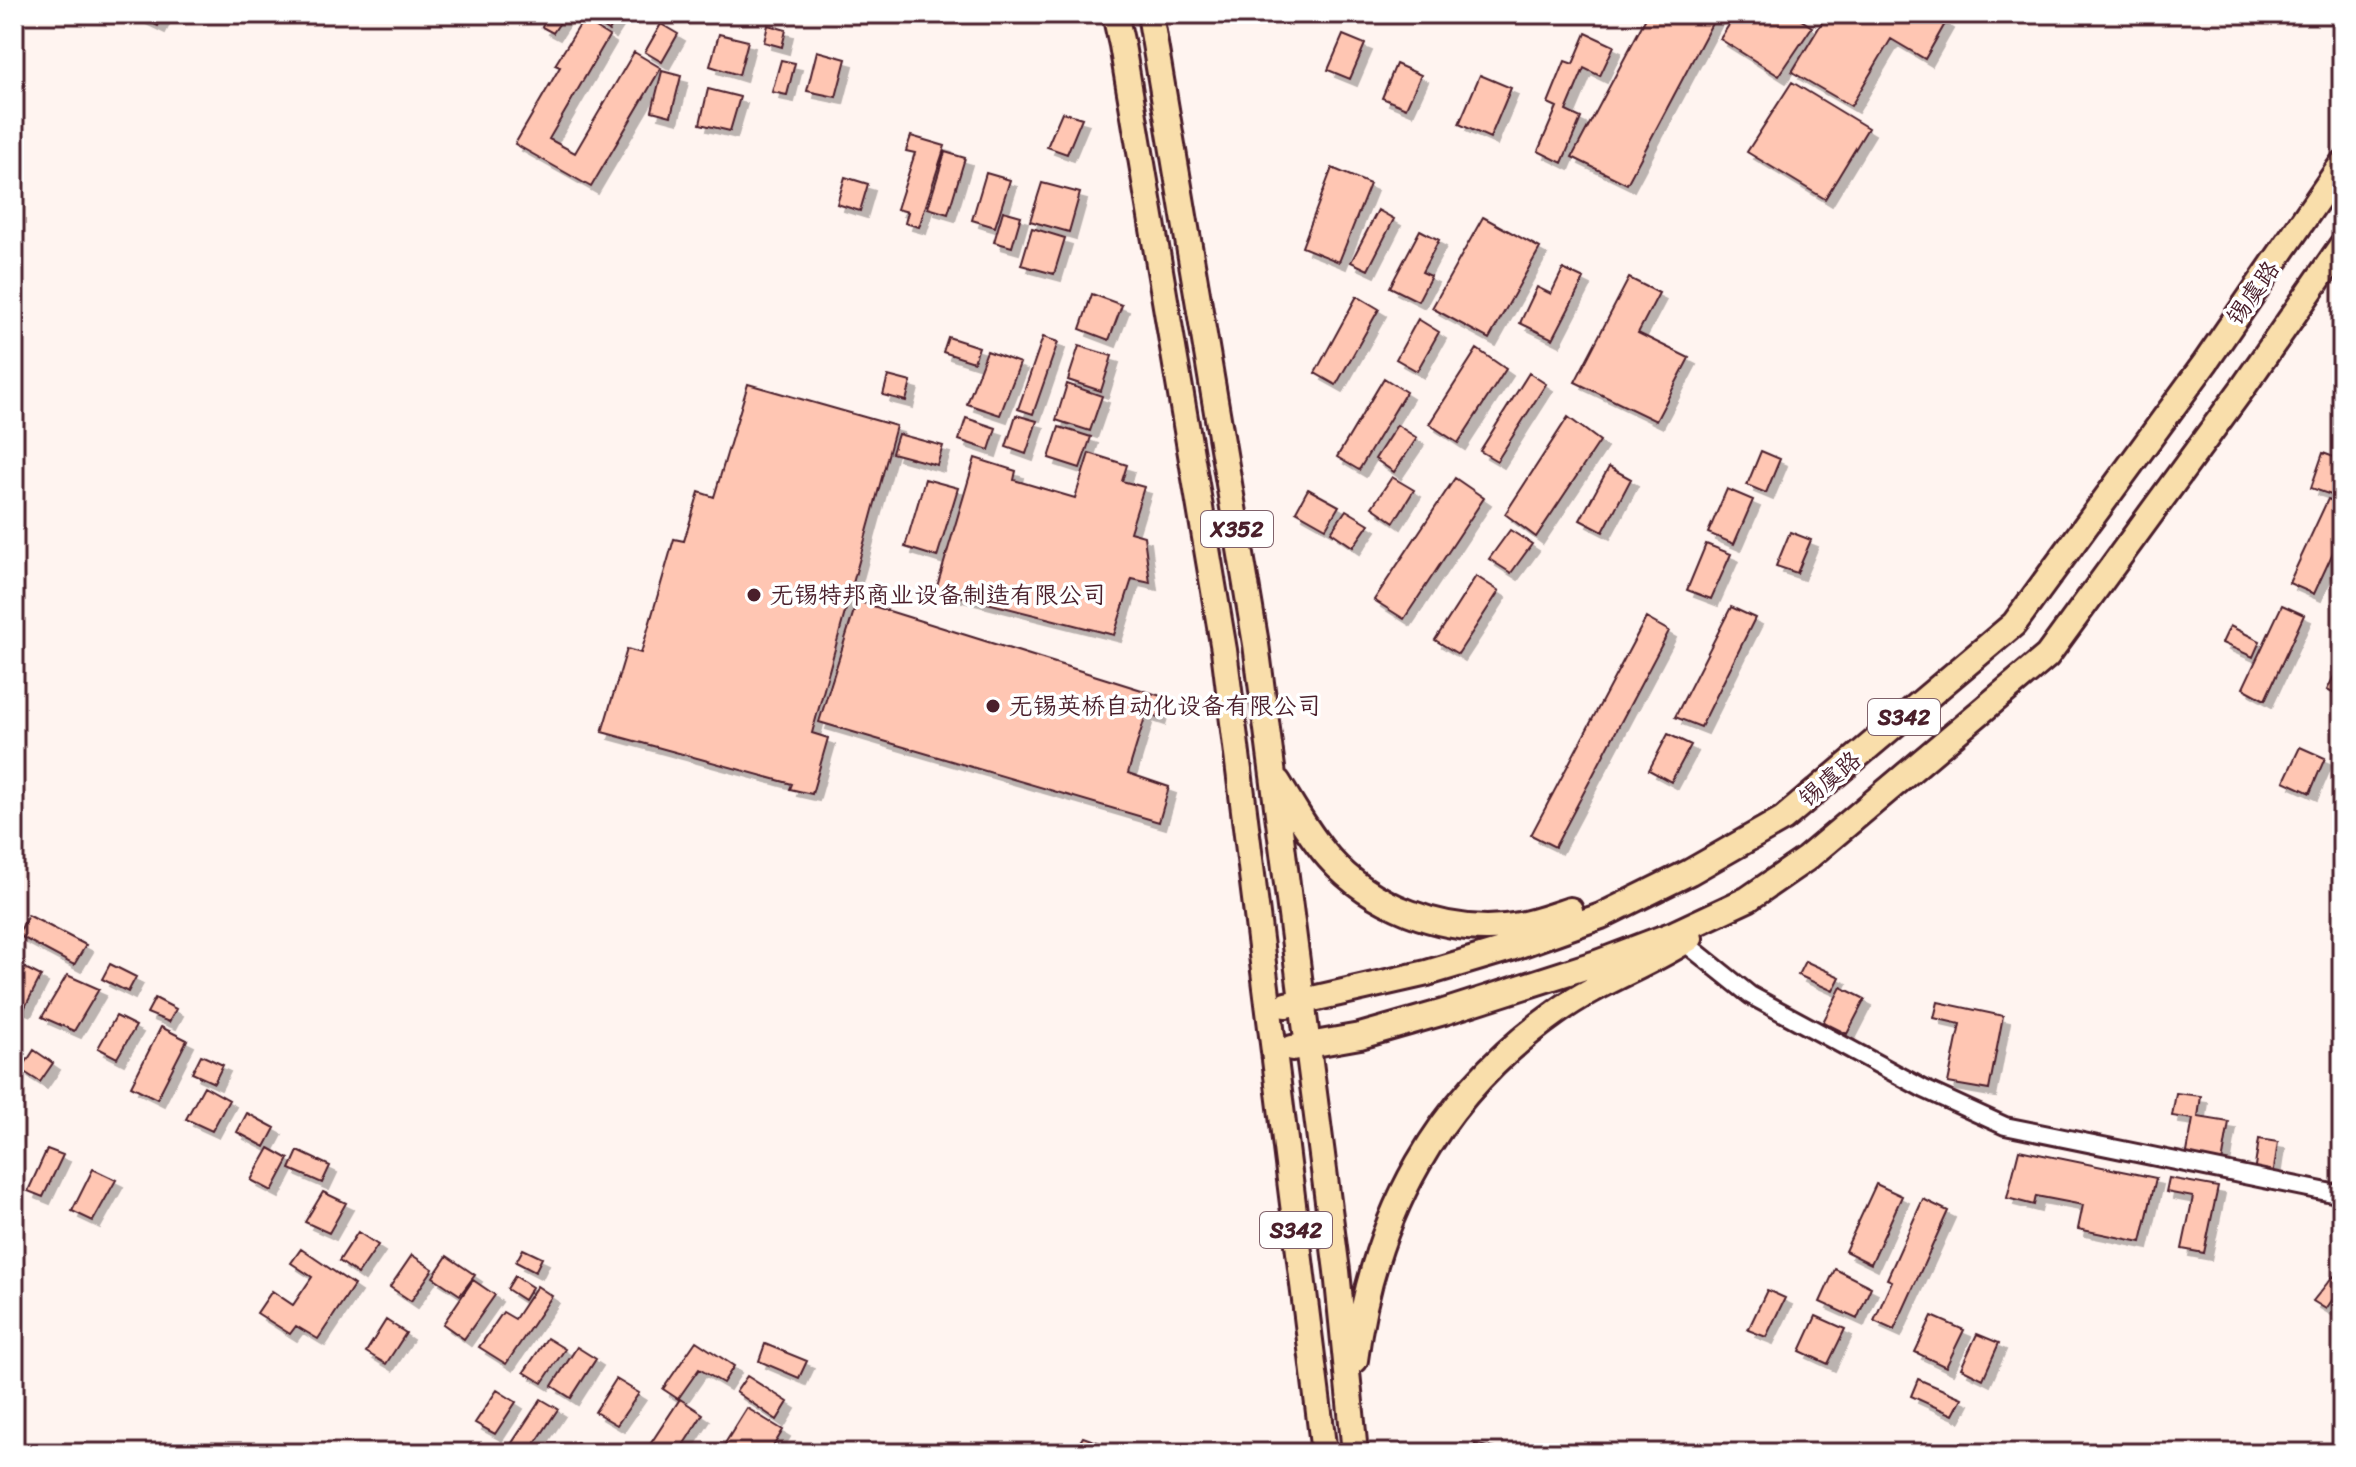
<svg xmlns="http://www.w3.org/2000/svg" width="2356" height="1467" font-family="Sriracha,'LXGW WenKai TC',sans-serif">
  <defs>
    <filter id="shadow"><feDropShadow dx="7" dy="7" stdDeviation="0" flood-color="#0004"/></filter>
  </defs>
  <rect width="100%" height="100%" fill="#fff4f0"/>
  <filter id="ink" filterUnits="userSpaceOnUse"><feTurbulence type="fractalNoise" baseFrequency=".0125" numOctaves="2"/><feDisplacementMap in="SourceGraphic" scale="16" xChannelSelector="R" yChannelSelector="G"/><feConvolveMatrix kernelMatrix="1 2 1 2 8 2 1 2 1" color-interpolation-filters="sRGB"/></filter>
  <g filter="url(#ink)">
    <path fill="#ffc6b3" stroke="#4a1f2b" stroke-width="2" filter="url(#shadow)" d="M133 14H164L158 26Z
      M549 14 565 15 553 33 542 27Z
      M600 14H620L609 31 595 22Z
      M1648 14H1717L1627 184 1572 157Z
      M1736 14H1792L1812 27 1779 76 1720 39Z
      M1827 14H1933L1946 22 1925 59 1891 39 1851 106 1792 72Z
      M583 20 609 36 549 139 575 153 634 52 661 68 591 187 515 144 560 67 555 65Z
      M661 24 678 34 662 62 645 52Z
      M768 25 786 30 782 47 764 42Z
      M1586 33 1614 46 1600 76 1584 68 1566 111 1581 118 1562 163 1538 151 1557 107 1548 103 1565 61 1573 64Z
      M719 34 748 41 739 75 710 66Z
      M1343 35 1365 44 1350 79 1328 70Z
      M817 51 846 59 836 97 807 91Z
      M781 60 795 63 787 95 772 92Z
      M1396 64 1421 75 1406 108 1382 98Z
      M662 71 681 76 671 116 652 111Z
      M1480 75 1511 88 1490 138 1459 124Z
      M1792 82 1868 128 1825 199 1747 152Z
      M708 89 740 97 730 131 700 124Z
      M1062 112 1082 118 1067 154 1047 147Z
      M911 136 945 146 919 227 905 223 908 212 897 209 915 153 906 151Z
      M945 152 965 158 948 214 928 208Z
      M1332 168 1370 184 1339 262 1302 247Z
      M986 173 1010 180 995 227 972 220Z
      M845 177 868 184 860 211 837 204Z
      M1042 183 1080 193 1069 232 1030 221Z
      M1378 210 1394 219 1368 270 1351 262Z
      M1003 211 1021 216 1012 247 994 242Z
      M1483 217 1540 248 1489 339 1432 308Z
      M1032 228 1065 238 1054 274 1021 265Z
      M1420 230 1439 240 1422 272 1431 276 1418 301 1390 287Z
      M1563 269 1584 279 1553 339 1520 323 1537 287 1551 294Z
      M1629 278 1659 293 1638 333 1689 358 1656 421 1575 382Z
      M1092 294 1122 305 1109 340 1080 329Z
      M1357 296 1379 309 1336 385 1315 373Z
      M1418 319 1439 332 1417 371 1396 359Z
      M948 337 979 347 974 362 943 352Z
      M1043 337 1058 342 1033 414 1018 409Z
      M1079 346 1112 356 1101 391 1068 380Z
      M1477 349 1506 369 1458 443 1429 424Z
      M987 351 1020 363 1000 415 967 404Z
      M1529 373 1546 384 1497 461 1480 451Z
      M888 376 911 382 906 401 883 395Z
      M1384 378 1406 392 1359 470 1337 457Z
      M748 384 896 426 812 733 828 738 812 794 790 789 792 784 602 732 627 649 641 653 674 539 684 541 699 492 714 497Z
      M1067 384 1102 396 1090 431 1056 420Z
      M1016 415 1037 421 1026 454 1006 447Z
      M1568 417 1600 441 1536 537 1505 514Z
      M966 418 996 428 989 450 959 440Z
      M1397 425 1417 438 1394 472 1375 459Z
      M1059 427 1091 437 1080 468 1049 458Z
      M898 434 943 446 937 465 892 453Z
      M1761 451 1780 459 1766 493 1747 485Z
      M1089 453 1127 465 1122 481 1144 487 1130 532 1144 536 1150 583 1132 579 1114 635 936 590 975 458 1016 471 1014 480 1075 498Z
      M2323 453 2342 460V482L2337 497 2311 488Z
      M1609 467 1631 479 1603 532 1580 520Z
      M1392 477 1414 490 1394 522 1372 507Z
      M1455 478 1484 498 1404 619 1374 600Z
      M925 479 958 488 937 557 905 547Z
      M1308 489 1339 506 1326 528 1296 511Z
      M1727 489 1753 500 1734 544 1708 533Z
      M2328 499 2342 505V533L2314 594 2289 583Z
      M1346 510 1369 524 1353 547 1331 532Z
      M1510 530 1532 544 1511 573 1489 559Z
      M1790 532 1811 540 1797 573 1776 566Z
      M1706 544 1731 554 1711 599 1687 590Z
      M1476 576 1499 591 1458 654 1435 640Z
      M857 601 1164 697 1158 718 1146 714 1128 773 1169 787 1159 822 819 722Z
      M2282 605 2304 615 2265 700 2243 688Z
      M1731 607 1755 618 1701 727 1675 717Z
      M1646 618 1669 631 1555 847 1531 835Z
      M2230 626 2260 641 2253 657 2222 643Z
      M2342 660V698L2327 690Z
      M1668 734 1691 745 1671 782 1649 770Z
      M2300 747 2325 758 2310 793 2284 781Z
      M28 915 86 945 74 965 18 935Z
      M1805 961 1840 977 1833 991 1798 975Z
      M17 964 41 976 24 1009 14 1005V970Z
      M110 964 136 977 128 992 102 979Z
      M67 975 99 989 74 1031 42 1017Z
      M1841 987 1865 999 1847 1034 1823 1022Z
      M155 998 176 1009 169 1022 147 1013Z
      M1938 1002 2003 1016 1989 1090 1948 1083 1960 1024 1934 1018Z
      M116 1016 136 1026 117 1058 98 1048Z
      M161 1027 187 1040 157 1099 131 1086Z
      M34 1050 53 1063 40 1082 21 1070Z
      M201 1055 223 1065 214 1083 192 1073Z
      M204 1086 229 1100 212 1131 186 1119Z
      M2176 1093 2201 1096 2198 1117 2229 1122 2222 1163 2186 1158 2193 1119 2172 1116Z
      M247 1113 275 1128 265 1147 237 1132Z
      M2259 1139 2278 1142 2273 1176 2254 1173Z
      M269 1148 289 1159 272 1191 251 1180Z
      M47 1149 63 1155 43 1197 28 1191Z
      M2019 1150 2156 1178 2141 1242 2078 1229 2083 1205 2036 1196 2034 1205 2007 1198Z
      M298 1151 330 1166 322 1183 290 1169Z
      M93 1169 116 1180 93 1221 72 1211Z
      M2169 1178 2218 1187 2204 1253 2182 1249 2193 1197 2166 1192Z
      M1876 1184 1902 1196 1871 1264 1845 1251Z
      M323 1192 346 1203 329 1233 305 1222Z
      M1923 1199 1948 1211 1894 1330 1874 1321 1892 1281 1887 1279Z
      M358 1232 378 1245 358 1274 339 1261Z
      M301 1249 354 1285 318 1339 296 1326 290 1334 257 1313 272 1291 293 1305 312 1277 291 1263Z
      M523 1249 542 1258 535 1272 516 1262Z
      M412 1255 433 1269 411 1301 390 1287Z
      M447 1256 475 1275 460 1295 433 1277Z
      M1835 1269 1871 1287 1857 1319 1820 1302Z
      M515 1276 532 1287 524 1300 507 1289Z
      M2333 1276 2342 1281V1286L2326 1309 2313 1301Z
      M473 1280 495 1295 464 1339 443 1324Z
      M537 1286 552 1296 506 1364 479 1347 503 1312 515 1319Z
      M1767 1290 1785 1298 1766 1337 1748 1330Z
      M1816 1316 1845 1329 1828 1364 1800 1351Z
      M1932 1316 1964 1330 1946 1367 1915 1352Z
      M386 1320 406 1333 386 1364 366 1352Z
      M1977 1334 1999 1343 1983 1379 1961 1368Z
      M547 1338 565 1349 542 1383 524 1372Z
      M696 1341 734 1366 723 1383 699 1369 678 1399 663 1389Z
      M765 1344 807 1361 799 1378 759 1361Z
      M577 1347 596 1359 571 1398 552 1386Z
      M747 1376 788 1402 777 1420 736 1392Z
      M616 1379 639 1393 617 1425 595 1412Z
      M1918 1379 1962 1398 1953 1415 1911 1396Z
      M497 1390 516 1402 495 1434 475 1423Z
      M541 1399 558 1409 529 1453H515L508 1449Z
      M680 1399 703 1414 678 1453H660L649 1446Z
      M747 1408 783 1430 769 1453H719Z
      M1083 1437 1128 1453H1073Z
      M577 1443 594 1453H571Z
      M1475 1444 1503 1451 1502 1453H1473Z"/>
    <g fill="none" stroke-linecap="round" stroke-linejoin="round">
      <g stroke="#4a1f2b" stroke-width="22">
        <path id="minor" d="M1684 942 1750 995 1924 1089 2005 1126 2342 1195"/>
      </g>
      <g stroke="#4a1f2b" stroke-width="30">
        <path id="primary" d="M1115 14 1122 45 1224 650 1324 1453
          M1150 14 1256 644 1337 1271 1355 1453
          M1278 782C1294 808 1309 835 1329 858 1371 906 1442 933 1505 927 1528 925 1549 917 1570 910
          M1286 1005 1427 973 1511 948 1601 916 1690 872 1783 819 2014 624 2205 363 2342 164
          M1292 1048 1360 1036 1444 1012 1597 963 1671 935 1748 899 1806 859 2047 656 2242 389 2342 245
          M1355 1360C1373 1216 1438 1096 1557 1012 1598 982 1648 966 1690 938"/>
      </g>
      <use href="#minor" stroke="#fff" stroke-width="16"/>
      <use href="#primary" stroke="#f9deab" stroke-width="24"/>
    </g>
  </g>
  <g fill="#4a1f2b" stroke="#fff" stroke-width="3">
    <circle cx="754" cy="595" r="8"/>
    <circle cx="993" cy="706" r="8"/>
  </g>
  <g text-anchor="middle" stroke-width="7" stroke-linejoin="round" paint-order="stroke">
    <g fill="#fff" stroke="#80626b" stroke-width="2">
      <rect x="1201" y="511" width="72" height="36" rx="6"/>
      <rect x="1868" y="699" width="72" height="36" rx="6"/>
      <rect x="1260" y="1212" width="72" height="36" rx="6"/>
    </g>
    <g font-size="22" font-weight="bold" fill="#4a1f2b">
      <text x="1237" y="537">X352</text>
      <text x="1904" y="725">S342</text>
      <text x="1296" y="1238">S342</text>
    </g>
    <g font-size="24" fill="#4a1f2b" stroke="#fff">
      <text transform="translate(2253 293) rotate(-55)" y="8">锡虞路</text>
      <text transform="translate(1830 779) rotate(-40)" y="8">锡虞路</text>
    </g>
    <g font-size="24" fill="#4a1f2b" stroke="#fff" text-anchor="start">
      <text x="770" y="603">无锡特邦商业设备制造有限公司</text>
      <text x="1009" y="714">无锡英桥自动化设备有限公司</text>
    </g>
  </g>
  <rect width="2356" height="1467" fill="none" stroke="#fff" stroke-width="48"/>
  <rect x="24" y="24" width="2308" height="1419" fill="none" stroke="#4a1f2b" stroke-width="3" filter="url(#ink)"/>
</svg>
